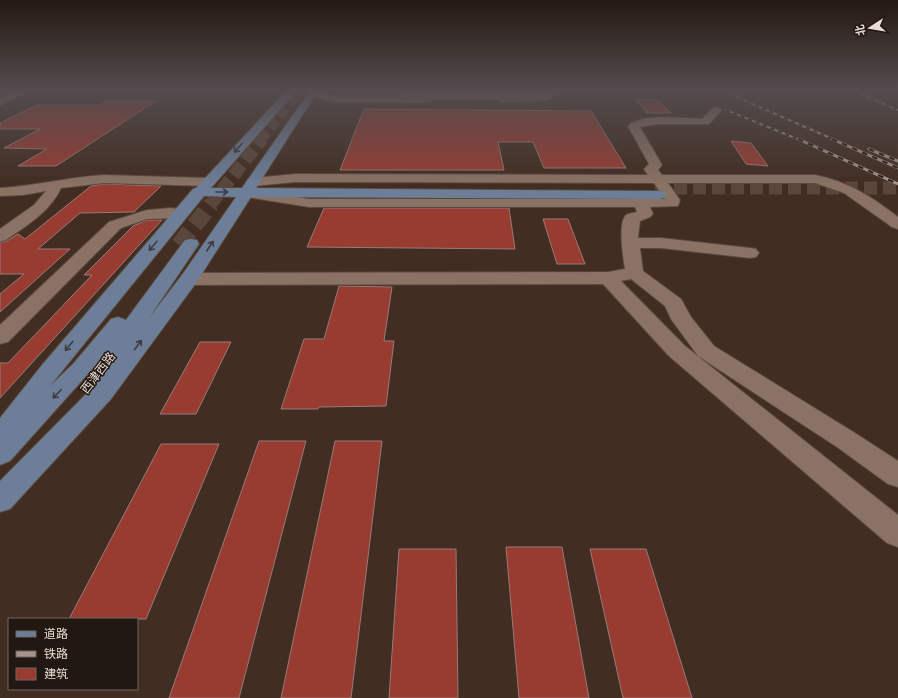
<svg xmlns="http://www.w3.org/2000/svg" width="898" height="698" font-family="'Alegreya Sans','Noto Sans SC',sans-serif">
  <rect width="100%" height="100%" fill="#412d21"/>
  <path fill="#983c32" stroke="#987b77" d="M636 100H658L671 113H647Z
    M107 101H156L56 166H18L47 149 4 148 40 129H0V123L37 105H100Z
    M364 109 591 111 626 168H544L533 142H498L504 170H340Z
    M731 141 751 143 768 166 746 164Z
    M104 184 161 186 134 212 80 213 38 249H70L0 312V294L24 274H0V243L7 241 18 234 25 239 91 186Z
    M324 208H509L515 249 307 247Z
    M543 219H568L585 264H557Z
    M147 220H162L0 398V363H8L92 275H84L133 226Z
    M339 286 392 287 384 341H394L386 406 319 407 318 409H281L304 339H324Z
    M200 342H231L196 414H160Z
    M259 441H306L239 698H169Z
    M335 441H382L351 698H281Z
    M161 444H219L146 619H69Z
    M506 547H562L589 698H519Z
    M399 549H456L458 698H389Z
    M590 549H646L692 698H623Z"/>
  <g fill="none" stroke-linecap="round" stroke-linejoin="round">
    <path stroke="#5a473c" stroke-width="10" stroke-dasharray="10 5" stroke-linecap="butt" d="M261 140 301 89"/>
    <path stroke="#5a473c" stroke-width="13" stroke-dasharray="13 6" stroke-linecap="butt" d="M655 188H898
      M210 205 262 139"/>
    <path stroke="#5a473c" stroke-width="17" stroke-dasharray="17 8" stroke-linecap="butt" d="M179 245 211 204"/>
    <g stroke="#5a493e" stroke-width="2">
      <path id="minor" d="M22 89H34L0 105V98Z
        M547 89H555L558 94 548 100 503 102 498 99 503 96 546 94 548 93Z
        M312 90 336 96H430L435 99 430 102H336L309 95 307 93Z
        M717 107 722 110 709 124H657L640 127 662 165 658 170 662 175H815C847 181 872 197 898 217V229L892 227 844 193 815 183H668L680 200 678 206 650 207 653 214 650 217 640 221 638 238H661L750 248 756 249 759 253 756 257 750 258 661 248H640L643 271 681 299 691 317 714 346 855 433 898 461V487L888 484 837 447 698 356 671 319 665 306 631 279 621 281 685 346 898 515V547L887 543 669 356 603 284 189 285 182 283 180 279 182 275 189 273 608 272 625 269C623 257 618 226 625 216 628 213 633 213 637 212L635 207H309L247 197 242 196 240 193 242 190 247 189 309 199H665L654 183 295 182 253 186 248 185 246 182 248 179 253 178 295 174 648 175 644 169 649 164 628 126C639 113 686 118 702 119L713 108Z
        M104 175 208 178 213 179 215 182 213 185 208 186 104 183 61 188C50 212 26 226 6 240L0 242V229L34 205 46 191 23 195 0 196V188C35 186 69 177 104 175Z
        M171 208 186 210 189 213 186 216 181 218 147 219 121 228 8 342 0 344V325L109 222 147 210Z"/>
    </g>
    <g stroke="#5a493e" stroke-width="2">
      <path id="major" d="M288 89H298L211 188H242L311 89H319L256 188 659 191 664 192 666 195 664 198 659 199 251 197 196 283 111 399 10 509 0 512V481L93 387 106 371 97 369 95 366 10 461 0 465V418L42 365 193 189 196 188ZM204 196 236 197 182 275 149 318 199 244 197 240 191 239 185 240 126 320 118 317 111 319 73 364 50 386Z"/>
    </g>
    <use href="#minor" fill="#8a7264" fill-rule="evenodd"/>
    <use href="#major" fill="#6d7f98" fill-rule="evenodd"/>
    <g stroke="#a5948b" stroke-width="2">
      <path id="rail-far1" d="M718 89 835 140
        M849 89 898 110
        M726 110 800 140"/>
    </g>
    <g stroke="#a5948b" stroke-width="3">
      <path id="rail" d="M798 139 898 184
        M832 139 898 168
        M869 149 898 161"/>
    </g>
    <use href="#rail-far1" stroke="#211812" stroke-width="1.5" stroke-dasharray="4" stroke-linecap="butt"/>
    <use href="#rail" stroke="#211812" stroke-width="2" stroke-dasharray="5.5" stroke-linecap="butt"/>
    <g stroke="#5a493e" stroke-width="11" stroke-linecap="butt">
      <path id="minor-bridge" d="M403 95 531 94 558 89"/>
    </g>
    <use href="#minor-bridge" stroke="#8a7264" stroke-width="10"/>
  </g>
  <defs><path id="oneway-shaft" d="M-6 0H5M1.5-3L5.5 0L1.5 3" fill="none" stroke-width="1.6" stroke-linecap="round" stroke-linejoin="round"/></defs>
  <g stroke="#3c3c41">
    <use href="#oneway-shaft" transform="translate(238 148) rotate(132)"/>
    <use href="#oneway-shaft" transform="translate(222 192)"/>
    <use href="#oneway-shaft" transform="translate(153 246) rotate(130)"/>
    <use href="#oneway-shaft" transform="translate(210 246) rotate(-57)"/>
    <use href="#oneway-shaft" transform="translate(138 345) rotate(-53)"/>
    <use href="#oneway-shaft" transform="translate(69 346) rotate(130)"/>
    <use href="#oneway-shaft" transform="translate(57 394) rotate(134)"/>
  </g>
  <linearGradient id="sky" x2="0" y2="1"><stop stop-color="#241912"/><stop offset="0.48" stop-color="#544c4e"/><stop offset="1" stop-color="#544c4e" stop-opacity="0"/></linearGradient>
  <rect width="898" height="186" fill="url(#sky)"/>
  <g text-anchor="middle" stroke-width="3" stroke-linejoin="round" paint-order="stroke">
    <g font-size="12" fill="#eadcd4" stroke="#211812">
      <text transform="translate(98 373) rotate(-53)" y="4">西津西路</text>
    </g>
  </g>
  <rect x="8" y="618" width="130" height="72" fill="#211812" stroke="#716660"/>
  <rect x="16" y="631" width="20" height="6" fill="#6d7f98" stroke="#716660"/>
  <text x="44" y="638" font-size="12" fill="#eadcd4">道路</text>
  <rect x="16" y="651" width="20" height="6" fill="#a5948b" stroke="#716660"/>
  <text x="44" y="658" font-size="12" fill="#eadcd4">铁路</text>
  <rect x="16" y="668" width="20" height="12" fill="#983c32" stroke="#716660"/>
  <text x="44" y="678" font-size="12" fill="#eadcd4">建筑</text>
  <g transform="translate(870 28) rotate(258)" stroke="#211812" stroke-width="3" paint-order="stroke">
  <path d="M0-3L7 15L0 10L-7 15Z" fill="#eadcd4"/>
  <text y="-6" font-size="11" font-weight="bold" text-anchor="middle" fill="#eadcd4">北</text>
  </g>
</svg>
